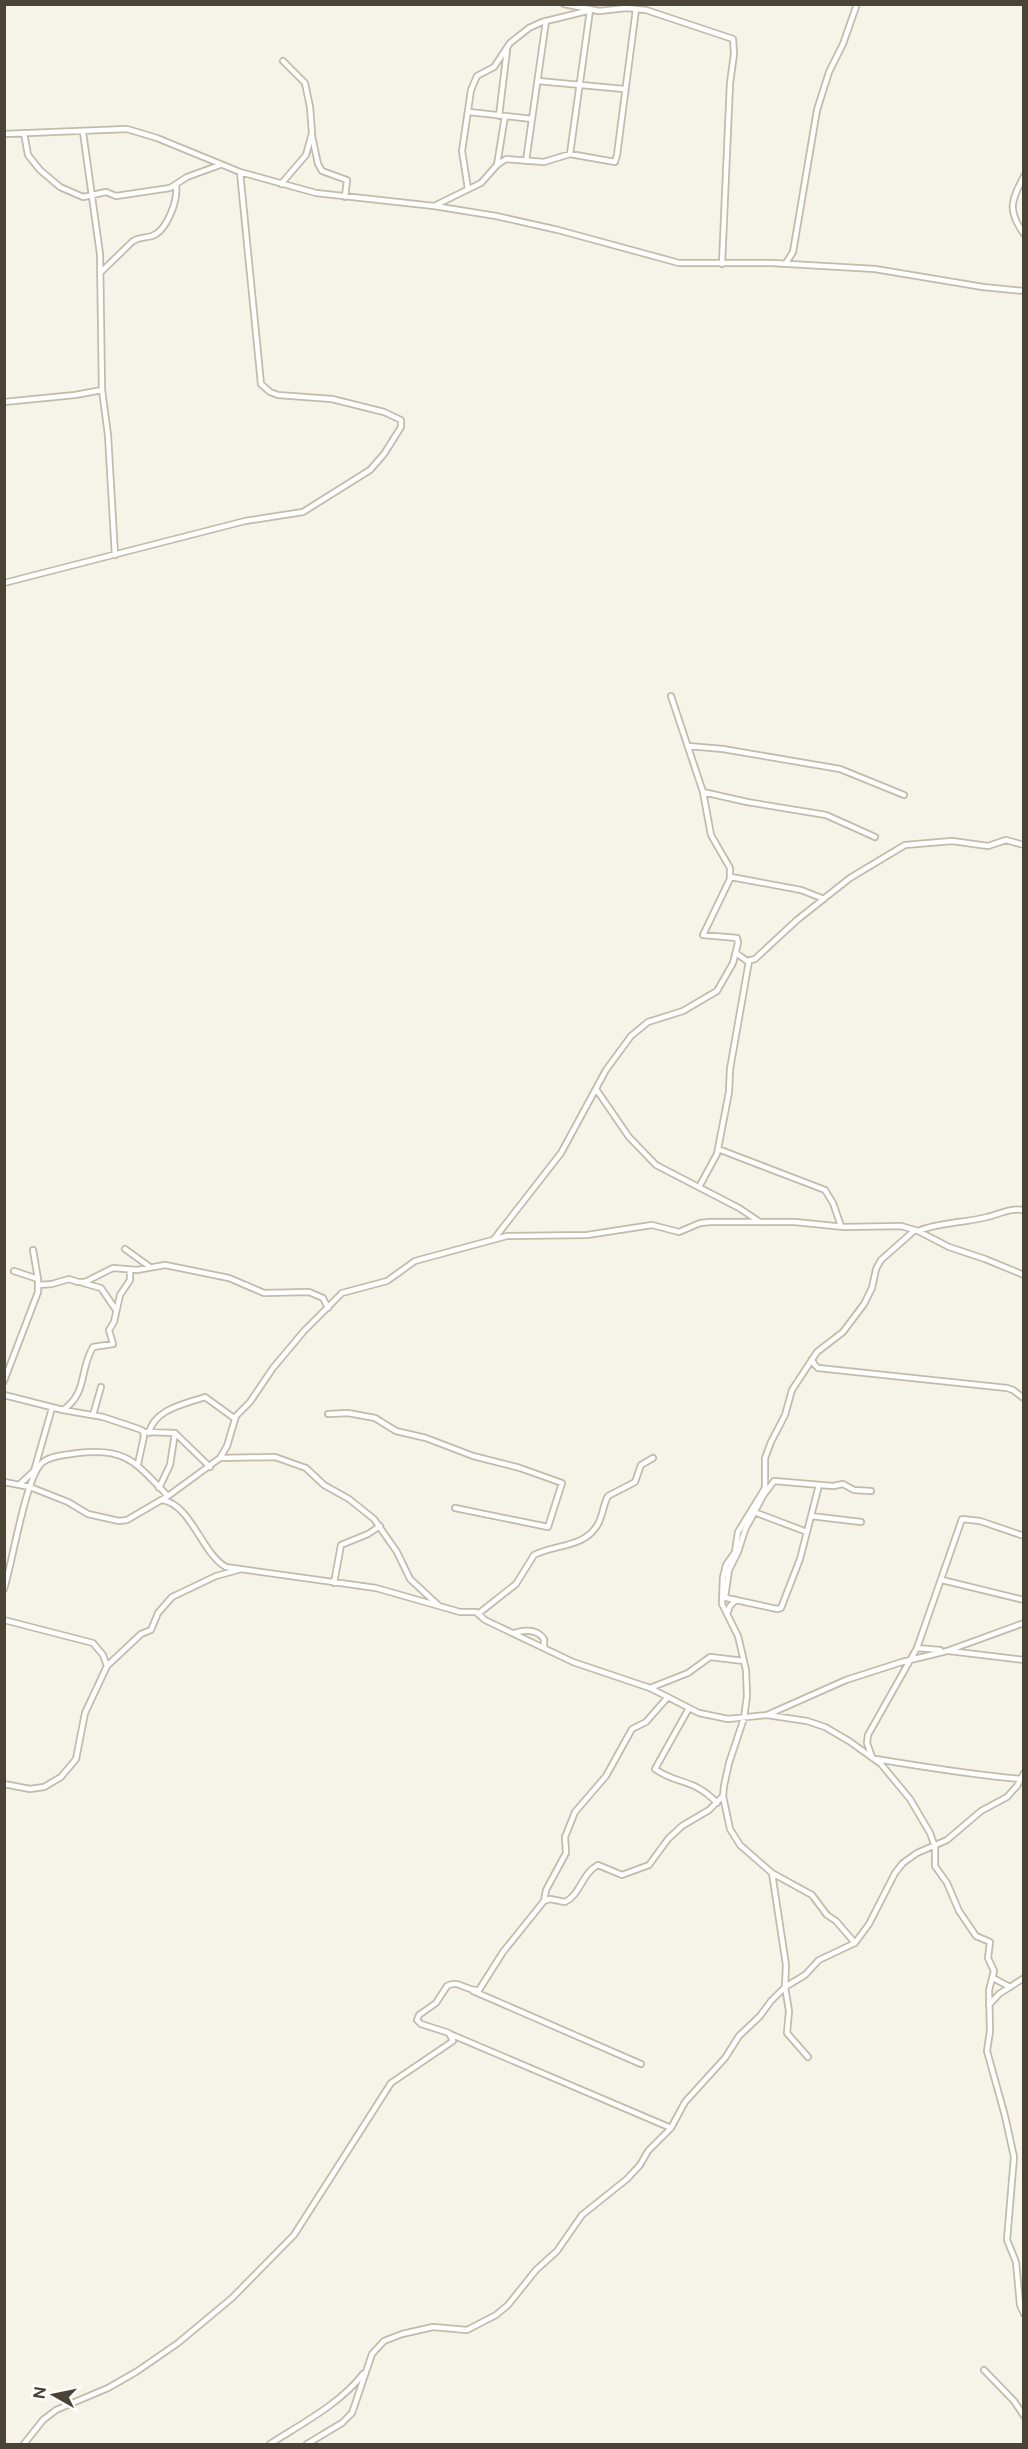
<svg xmlns="http://www.w3.org/2000/svg" width="1028" height="2449" font-family="'Public Sans',sans-serif">
  <rect width="100%" height="100%" fill="#f6f3e9"/>
  <g fill="none" stroke-linecap="round" stroke-linejoin="round">
    <g stroke="#c3bbaa" stroke-width="8">
      <path id="minor" d="M564 4 599 11 626 8 646 10 733 39 734 54 730 83 722 264
        M538 81 624 89
        M469 112 532 119
        M499 116 507 50
        M83 132 100 254 102 390 108 435 115 555
        M24 133 28 155 40 170 60 187 83 197 106 192 116 196 170 188 187 177 220 165
        M4 134 127 129 157 138 240 172 316 193 434 206 496 216 558 230 679 263H772L875 269 983 287 1024 291
        M312 136 318 164 322 171 347 180 345 197
        M570 154 590 10
        M526 161 546 21
        M497 165 505 116
        M1024 176C1011 201 1007 210 1024 234
        M281 184 306 155 312 133 310 107 305 83 283 61
        M468 189 462 151 471 90 477 76 494 67 510 43 529 28 542 22 587 11
        M434 206 481 183 497 165 506 159 544 162 570 154 615 162 617 155 636 9
        M786 263 793 252 817 110 829 72 843 44 857 4
        M101 272 133 241C140 237 145 238 152 236 167 231 178 200 176 186
        M4 402 75 395 102 390
        M4 583 245 521 303 512 370 470 384 454 401 427V420L384 412 332 399 278 395 270 392 261 384 240 172
        M688 746 723 749 840 769 904 795
        M703 792 747 802 826 815 875 837
        M731 877 801 890 824 899
        M736 953 747 961 755 959 797 920 850 878 905 845 952 841 988 846 1006 840 1024 845
        M596 1089 629 1137 656 1165 739 1208 760 1222
        M718 1149 825 1190 833 1203 841 1226
        M699 1187 717 1154 729 1092 730 1069 749 961
        M918 1231C940 1222 965 1223 987 1217 1000 1214 1009 1208 1024 1210
        M494 1239 561 1153 606 1070 631 1036 648 1022 683 1011 717 991 733 963 738 943 737 938 703 935 730 879V868L711 835 703 792 671 696
        M125 1249 150 1267
        M14 1271 38 1279
        M83 1283 101 1288 116 1310
        M39 1285 52 1284 69 1279 78 1282H85L113 1268 137 1270 165 1265 229 1278 264 1293 309 1292 323 1298 328 1308
        M812 1359 814 1364 818 1368 1007 1388 1013 1390 1022 1397
        M4 1381 38 1292V1279L33 1250
        M4 1395 63 1410 103 1417 139 1429 143 1431 144 1436 138 1464
        M63 1410C88 1393 79 1370 93 1347L113 1344 109 1330 114 1322 120 1295 130 1280V1270
        M328 1414 348 1413 375 1418 396 1431 426 1438 473 1456 520 1468 562 1483 548 1527 455 1508
        M93 1415 101 1387
        M146 1432 175 1433 210 1467
        M149 1433C154 1409 185 1404 205 1397L234 1418
        M220 1458 275 1457 306 1468 324 1485 349 1499 374 1519 397 1552 410 1579 438 1605
        M4 1482 30 1487 68 1502 88 1514 119 1521 127 1520 168 1496 220 1458 227 1446 236 1416 250 1402 273 1368 304 1331 342 1293 387 1281 415 1261 507 1236 587 1235 652 1225 679 1232 700 1223 710 1222H795L844 1227 901 1226 918 1231 949 1247 985 1259 1024 1275
        M20 1484 34 1471 52 1408
        M159 1488 170 1465 175 1433
        M162 1500C191 1504 202 1554 226 1567L376 1588 460 1612H476L485 1620 573 1662 650 1688 699 1713 728 1719 767 1715 846 1680 902 1662 947 1651 1024 1623
        M754 1512 807 1532
        M811 1516 861 1522
        M942 1580 1024 1600
        M334 1583 341 1545 368 1534 380 1526
        M4 1589C12 1565 26 1474 43 1462 52 1455 67 1455 78 1453 128 1447 136 1464 168 1496
        M722 1597 777 1609 781 1608 800 1559 819 1485
        M725 1597 729 1570 738 1552 745 1530 763 1496 774 1481 833 1486 843 1484 854 1490 871 1491
        M478 1614 516 1584 534 1555C555 1544 585 1548 598 1524 603 1515 603 1505 608 1496L635 1482 641 1465 653 1458
        M727 1614 730 1606 736 1600
        M4 1620 93 1643 103 1655 107 1666 85 1713 76 1759 61 1777 44 1787 30 1789 4 1784
        M514 1633C524 1630 537 1629 544 1639V1647
        M917 1648 940 1650
        M949 1651 1024 1660
        M107 1666 141 1634 151 1630 158 1613 172 1597 216 1576 238 1570
        M650 1688 688 1673 710 1657 744 1661
        M689 1708 655 1769C677 1785 694 1778 717 1803
        M767 1715 807 1721 825 1727 849 1741 881 1764 910 1799 930 1833 935 1847V1866L947 1883 959 1911 976 1936 990 1942 988 1958 994 1971 989 1990 990 2031 987 2051 1005 2116 1014 2157 1007 2240 1016 2262 1020 2305 1024 2314
        M872 1757 867 1743 868 1735 917 1648 962 1519 980 1521 1024 1536
        M876 1759C924 1767 973 1775 1021 1779
        M772 1873 786 1965 785 1987 789 2011 787 2033 808 2057
        M544 1901 546 1890 566 1853 565 1837 575 1812 606 1776 632 1729 646 1722 667 1698
        M855 1943 836 1921 827 1915 812 1895 772 1873 740 1845 730 1829 723 1796 724 1786 729 1763 744 1718 747 1696 746 1670 738 1636 722 1604 723 1577 726 1565 735 1552 738 1532 765 1488V1458L771 1442 785 1415 792 1390 817 1352 843 1332 864 1304 872 1288 876 1269 881 1260 915 1230
        M993 1978 1010 1987
        M473 1991 641 2064
        M989 2005 999 1994 1024 1978
        M450 2034 671 2128
        M984 2370 1014 2401 1024 2416
        M24 2444 43 2420 56 2410 108 2388 136 2372 178 2343 232 2298 294 2235 391 2083 453 2041 449 2033 421 2024 417 2020 419 2015 436 2003 447 1986C458 1979 467 1992 479 1990L503 1952 544 1901 550 1899 565 1902C581 1894 582 1873 598 1865L622 1875 649 1865 668 1839 682 1826 709 1810 723 1796
        M270 2444C301 2424 340 2404 363 2374
        M307 2444 342 2423 352 2413 372 2354 384 2341 402 2334 433 2327 467 2330 496 2315 508 2305 536 2270 557 2251 582 2215 627 2179 640 2165 648 2151 671 2128 685 2102 725 2058 739 2036 760 2016 771 2001 785 1987 805 1975 819 1960 855 1943 869 1924 895 1873 903 1863 917 1853 947 1840 981 1811 1007 1797 1017 1786 1024 1773"/>
    </g>
    <use href="#minor" stroke="#fff" stroke-width="4.5"/>
  </g>
  <rect width="1028" height="2449" fill="none" stroke="#4b4436" stroke-width="12"/>
  <g transform="translate(54 2395) rotate(279)" stroke="#ffffff" stroke-width="4.5" paint-order="stroke">
  <path d="M0-4.5L10 22L0 15L-10 22Z" fill="#4b4436"/>
  <text y="-9" font-size="16" font-weight="bold" text-anchor="middle" fill="#4b4436">N</text>
  </g>
</svg>
